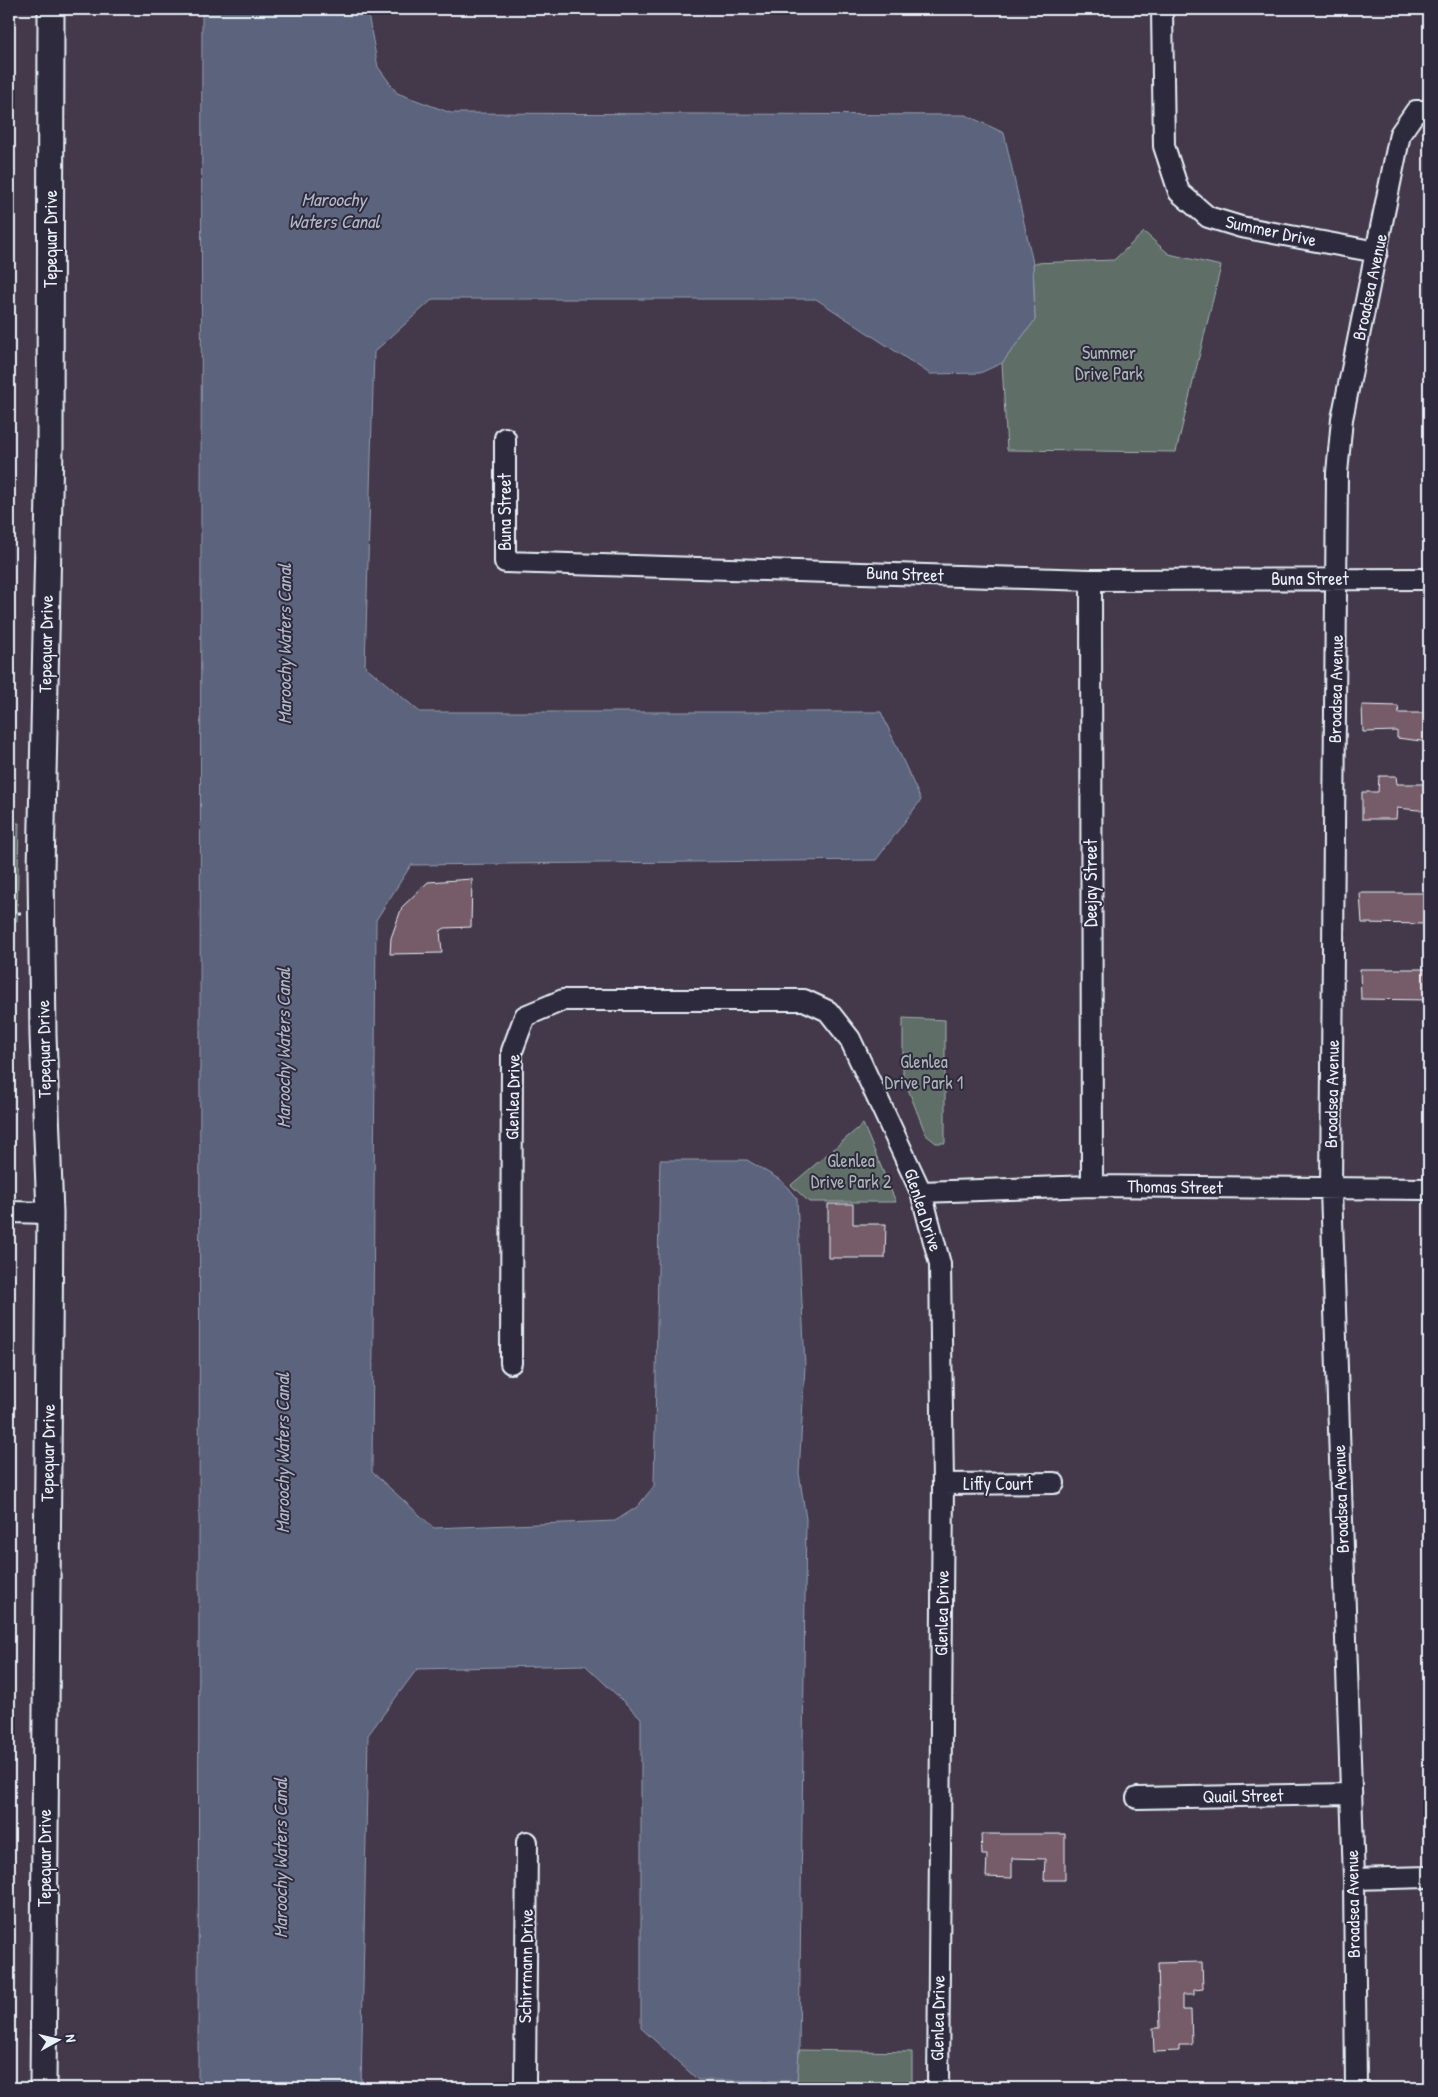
<svg xmlns="http://www.w3.org/2000/svg" width="1438" height="2097" font-family="'Patrick Hand',sans-serif">
  <rect width="100%" height="100%" fill="#44394a"/>
  <filter id="ink" filterUnits="userSpaceOnUse"><feTurbulence type="fractalNoise" baseFrequency=".02" numOctaves="2"/><feDisplacementMap in="SourceGraphic" scale="10" xChannelSelector="R" yChannelSelector="G"/><feConvolveMatrix kernelMatrix="1 2 1 2 8 2 1 2 1" color-interpolation-filters="sRGB"/></filter>
  <g filter="url(#ink)">
    <path fill="#5e6e66" stroke="#a3b0af" d="M1144 232 1169 254 1221 266 1176 452 1007 450 1002 363 1035 320 1033 263 1114 260Z
      M9 823H19L17 921H9Z
      M903 1018 945 1020V1143H936L926 1135 903 1076Z
      M863 1124 896 1202H809L791 1185Z
      M799 2050 912 2052V2088H799L797 2081Z"/>
    <path fill="#5b647d" stroke="#939cae" d="M202 9H367L378 67 397 93 451 113 966 115 1004 133 1033 263 1035 320 1002 363 980 373 930 374 816 299H433L374 352 365 666 420 712H881L921 800 876 860 411 865 376 920 372 1472 434 1528 615 1521 637 1507 654 1486 660 1160H747L782 1181 797 1199 805 1366 799 1473 806 1519 799 2050 797 2081 698 2080 641 2028V1718L585 1665 417 1669 368 1735 361 2088H198Z"/>
    <path fill="#755c67" stroke="#e8f1f8" d="M1362 705 1398 706 1399 713H1429V748V742L1397 738V731L1363 732Z
      M1379 776H1396L1397 784H1429V811L1397 808 1396 819H1362V792H1378Z
      M472 879 471 927 445 928 440 931 442 953 390 954 391 938 402 907 428 882Z
      M1360 893H1429V924L1362 923Z
      M1360 969H1429V1000L1361 999Z
      M828 1204H853V1224H886L885 1258H828Z
      M981 1834H1065V1880H1044L1045 1859 1012 1858V1878L986 1877 987 1855H982Z
      M1202 1962 1203 1989 1194 1990V1995H1182V2010H1191L1192 2045H1179V2051L1154 2052 1153 2028H1160L1158 1963Z"/>
    <g fill="none" stroke-linecap="round" stroke-linejoin="round">
      <g stroke="#e8f1f8" stroke-width="24">
        <path id="minor" d="M1162 9 1164 146 1179 192 1208 217 1241 227 1377 252
          M505 438V562L1091 580 1429 579
          M1091 580 1092 1186
          M921 1192 1092 1186 1429 1189
          M9 1212 50 1213
          M511 1363 512 1051 525 1016 563 1000H804L828 1011 850 1039 921 1192 940 1264 943 1484 938 2088
          M943 1484 1054 1483
          M1137 1798 1350 1794
          M527 1842 525 2082 527 2088
          M1354 1879 1429 1877
          M1356 2088 1354 1879 1331 1189 1337 473 1342 419 1400 134 1416 111H1429"/>
      </g>
      <g stroke="#e8f1f8" stroke-width="29">
        <path id="tertiary" d="M43 2088 50 1213 43 1035 41 870 50 447 51 9"/>
      </g>
      <path stroke="#e8f1f8" stroke-width="3" stroke-dasharray="5 4" stroke-linecap="butt" d="M9 913H21"/>
      <use href="#minor" stroke="#2f2a3d" stroke-width="20"/>
      <use href="#tertiary" stroke="#2f2a3d" stroke-width="25"/>
    </g>
  </g>
  <g text-anchor="middle" stroke-width="4" stroke-linejoin="round" paint-order="stroke">
    <g font-size="18" fill="#e8f1f8" stroke="#2f2a3d">
      <text transform="translate(1271 231) rotate(12)" y="6">Summer Drive</text>
      <text transform="translate(51 239) rotate(-90)" y="6">Tepequar Drive</text>
      <text transform="translate(1370 287) rotate(-78)" y="6">Broadsea Avenue</text>
      <text transform="translate(505 512) rotate(-90)" y="6">Buna Street</text>
      <text transform="translate(905 574) rotate(2)" y="6">Buna Street</text>
      <text x="1310" y="585">Buna Street</text>
      <text transform="translate(46 644) rotate(-89)" y="6">Tepequar Drive</text>
      <text transform="translate(1336 689) rotate(-89)" y="6">Broadsea Avenue</text>
      <text transform="translate(1091 883) rotate(-90)" y="6">Deejay Street</text>
      <text transform="translate(44 1049) rotate(-91)" y="6">Tepequar Drive</text>
      <text transform="translate(1332 1094) rotate(-89)" y="6">Broadsea Avenue</text>
      <text transform="translate(513 1097) rotate(-89)" y="6">Glenlea Drive</text>
      <text transform="translate(1175 1187) rotate(1)" y="6">Thomas Street</text>
      <text transform="translate(923 1210) rotate(72)" y="6">Glenlea Drive</text>
      <text transform="translate(48 1453) rotate(-89)" y="6">Tepequar Drive</text>
      <text x="998" y="1490">Liffy Court</text>
      <text transform="translate(1341 1499) rotate(-92)" y="6">Broadsea Avenue</text>
      <text transform="translate(942 1613) rotate(-89)" y="6">Glenlea Drive</text>
      <text transform="translate(1243 1796) rotate(-1)" y="6">Quail Street</text>
      <text transform="translate(45 1858) rotate(-90)" y="6">Tepequar Drive</text>
      <text transform="translate(1353 1904) rotate(-91)" y="6">Broadsea Avenue</text>
      <text transform="translate(526 1966) rotate(-89)" y="6">Schirrmann Drive</text>
      <text transform="translate(938 2018) rotate(-89)" y="6">Glenlea Drive</text>
    </g>
    <g font-size="18" fill="#aab6b6" stroke="#2f2a3d">
      <text x="1109" y="359">Summer<tspan x="1109" dy="21">Drive Park</tspan></text>
      <text x="924" y="1068">Glenlea<tspan x="924" dy="21">Drive Park 1</tspan></text>
      <text x="851" y="1167">Glenlea<tspan x="851" dy="21">Drive Park 2</tspan></text>
    </g>
    <g font-size="19" font-style="italic" fill="#b0b9c7" stroke="#2f2a3d">
      <text x="334" y="206">Maroochy<tspan x="334" dy="22">Waters Canal</tspan></text>
      <text transform="translate(284 644) rotate(-90)" y="7">Maroochy Waters Canal</text>
      <text transform="translate(283 1048) rotate(-90)" y="7">Maroochy Waters Canal</text>
      <text transform="translate(282 1453) rotate(-90)" y="7">Maroochy Waters Canal</text>
      <text transform="translate(280 1858) rotate(-90)" y="7">Maroochy Waters Canal</text>
    </g>
  </g>
  <rect width="1438" height="2097" fill="none" stroke="#2f2a3d" stroke-width="30"/>
  <rect x="15" y="15" width="1408" height="2067" fill="none" stroke="#e8f1f8" stroke-width="2" filter="url(#ink)"/>
  <g transform="translate(58 2040) rotate(82)" stroke="#2f2a3d" stroke-width="4" paint-order="stroke">
  <path d="M0-4L9 19L0 12L-9 19Z" fill="#e8f1f8"/>
  <text y="-8" font-size="14" font-weight="bold" text-anchor="middle" fill="#e8f1f8">N</text>
  </g>
</svg>
